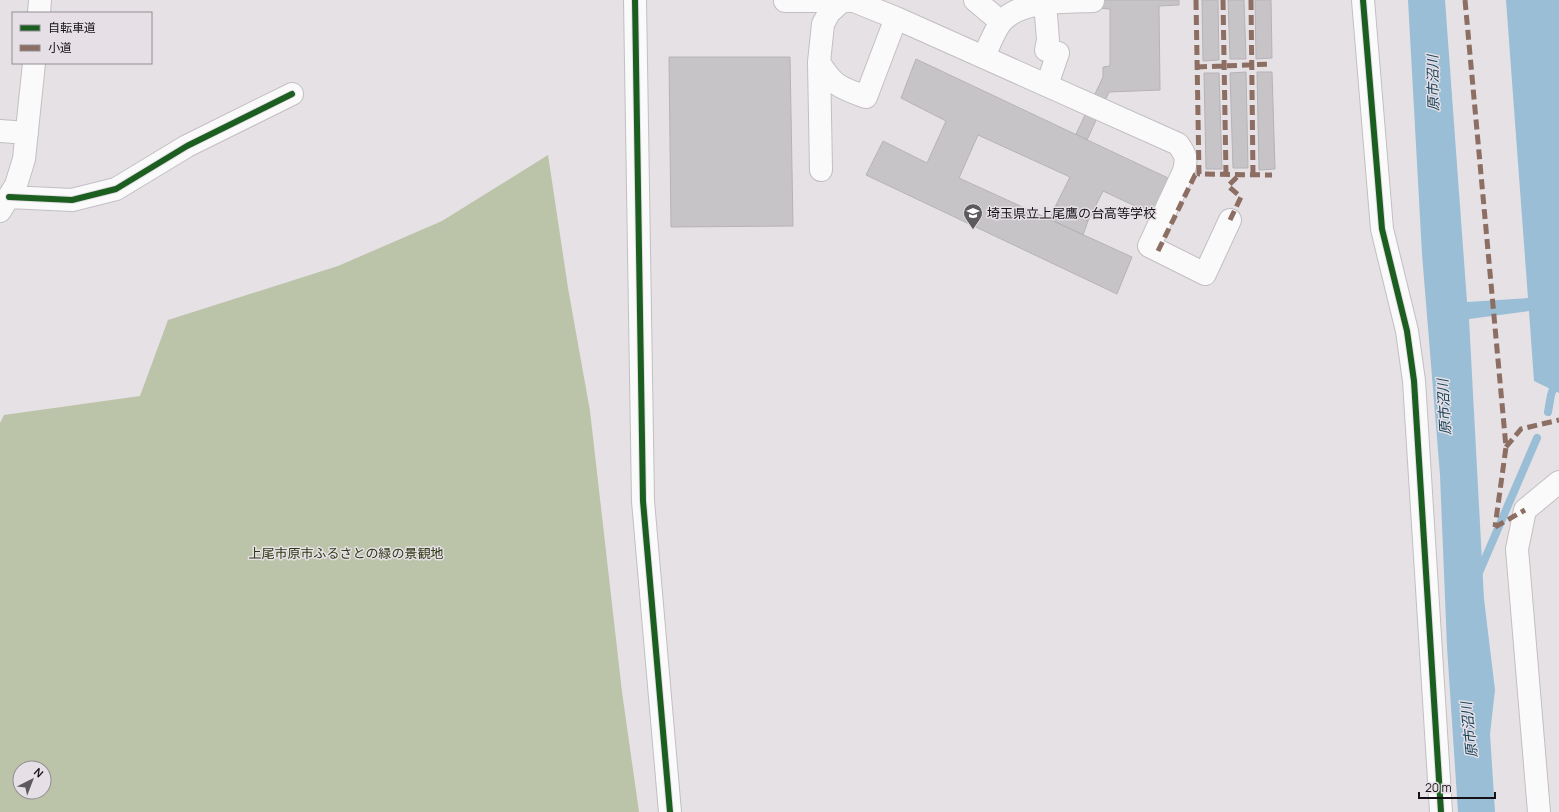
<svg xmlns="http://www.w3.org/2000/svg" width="1559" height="812" font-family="Manrope,'Noto Sans JP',sans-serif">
  <rect width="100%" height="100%" fill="#e5e1e5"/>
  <path fill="#bbc3a8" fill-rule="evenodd" d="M548 155 568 288 590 411 622 692 639 812H0V423L4 415 140 396 168 320 338 266 442 221ZM20 768H44V792H20Z"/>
  <path fill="#99bed6" d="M1408 0H1445L1467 302 1528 298 1506 0H1559V393L1534 381 1529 311 1469 319 1484 599 1495 690 1490 734 1495 812H1458L1447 647 1440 475 1422 254Z"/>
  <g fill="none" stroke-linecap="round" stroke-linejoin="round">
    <path stroke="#99bed6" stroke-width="8" d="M1548 412 1551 395 1559 371
      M1478 575 1537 438"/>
  </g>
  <path fill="#c7c4c7" stroke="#b6b3b7" d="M1097 0H1179V5L1159 6 1160 90 1109 92 1087 140 1076 134 1103 77V67L1110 66V9L1097 8Z
    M1202 0H1218L1219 60 1203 61Z
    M1228 0H1244L1246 59H1230Z
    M1255 0H1271L1272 58 1256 59Z
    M669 57H790L793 226 671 227Z
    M916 59 1168 178 1152 214 1103 191 1088 221 1056 205 1070 177 978 135 959 178 1132 257 1117 294 866 175 883 141 927 163 946 121 901 98Z
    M1246 72 1248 168H1233L1230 73Z
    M1257 72H1272L1275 169 1259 170Z
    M1204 73H1219L1222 169H1206Z
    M1056 205 1088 221 1083 235 1050 219Z"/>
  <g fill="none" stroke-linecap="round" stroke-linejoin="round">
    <g stroke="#c2bfc2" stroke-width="24">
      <path id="minor" d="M635 0 643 501 670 812
        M975 0 1001 22
        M1363 0 1382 229 1407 331 1414 381 1441 812
        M785 1H850
        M1045 2 1048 40 1046 50 1058 53 1047 85
        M39 13 40 0
        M896 18 1178 144C1186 155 1187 158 1184 171L1149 246 1205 274 1230 220
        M984 57C989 45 994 31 1002 21 1022 0 1064 2 1093 1
        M819 62C833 86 841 88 866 97L896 18 854 1
        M0 131 27 133
        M821 170 819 62 823 24 829 13 842 1
        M9 197 72 200 116 189 187 146 292 94
        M0 211 16 185 24 159 34 63
        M1539 812 1517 549 1525 510 1559 482"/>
    </g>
    <use href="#minor" stroke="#fbfafb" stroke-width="22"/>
    <path stroke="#8d6e63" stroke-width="5" stroke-dasharray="10 5" stroke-linecap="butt" d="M1196 0 1199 174 1272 175
      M1223 0 1226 175
      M1251 0 1253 175
      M1465 0 1506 447 1495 527
      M1197 67 1271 64
      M1230 220 1241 197 1228 186 1239 175
      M1158 251 1195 175 1199 174
      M1506 447 1521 429 1559 420
      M1495 527 1525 510"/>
    <g stroke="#e6e0e6" stroke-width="8">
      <path id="cycleway" d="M635 0 643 501 670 812
        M1363 0 1382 229 1407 331 1414 381 1441 812
        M9 197 72 200 116 189 187 146 292 94"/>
    </g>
    <use href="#cycleway" stroke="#1b5e20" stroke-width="6"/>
  </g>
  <defs>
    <g id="school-pin" transform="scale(1)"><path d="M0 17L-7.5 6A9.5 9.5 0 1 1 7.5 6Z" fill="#5d5a5d" stroke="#e6e0e6"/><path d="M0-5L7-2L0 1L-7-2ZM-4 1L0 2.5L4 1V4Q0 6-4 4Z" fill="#fff"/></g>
  </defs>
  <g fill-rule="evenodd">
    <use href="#school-pin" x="973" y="213"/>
  </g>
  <g text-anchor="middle" stroke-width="3" stroke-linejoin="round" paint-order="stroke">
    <g font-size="13" fill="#141214" stroke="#e6e0e6" text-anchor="start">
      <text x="987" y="218">埼玉県立上尾鷹の台高等学校</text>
    </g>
    <g font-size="13" fill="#2d3911" stroke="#e6e0e6">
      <text x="346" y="558">上尾市原市ふるさとの緑の景観地</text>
    </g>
    <g font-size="14" font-style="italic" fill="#154259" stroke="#e6e0e6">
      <text transform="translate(1433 83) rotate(-91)" y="5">原市沼川</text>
      <text transform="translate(1444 407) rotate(-93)" y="5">原市沼川</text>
      <text transform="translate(1469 730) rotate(-96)" y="5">原市沼川</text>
    </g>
  </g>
  <rect x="12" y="12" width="140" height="52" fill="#e6e0e6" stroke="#928e92"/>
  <rect x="20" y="25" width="20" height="6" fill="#1b5e20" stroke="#928e92"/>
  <text x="48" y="32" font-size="12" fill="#141214">自転車道</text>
  <rect x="20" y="45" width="20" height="6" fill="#8d6e63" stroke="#928e92"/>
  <text x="48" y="52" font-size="12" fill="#141214">小道</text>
  <g transform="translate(32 780) rotate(42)"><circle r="19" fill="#e6e0e6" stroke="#928e92"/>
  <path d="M0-3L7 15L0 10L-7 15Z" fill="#5d5a5d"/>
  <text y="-6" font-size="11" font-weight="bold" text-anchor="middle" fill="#141214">N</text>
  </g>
  <path d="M1419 792v6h76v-6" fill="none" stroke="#141214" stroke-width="2"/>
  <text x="1425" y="792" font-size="12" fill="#141214" stroke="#e6e0e6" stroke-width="3" paint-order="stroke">20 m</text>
</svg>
